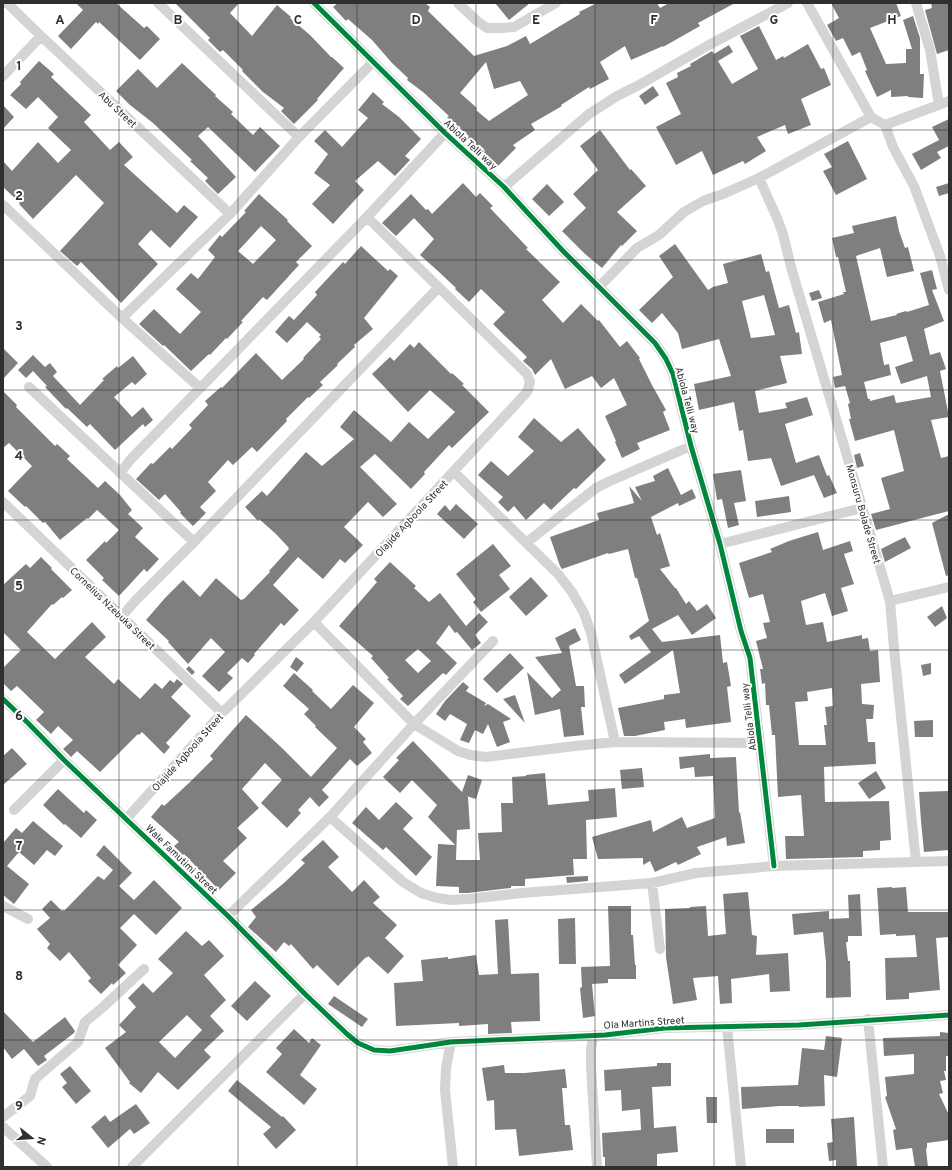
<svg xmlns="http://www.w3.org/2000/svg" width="952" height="1170" font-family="Overpass,sans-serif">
  <rect width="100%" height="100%" fill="#fff"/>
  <path fill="#7f7f7f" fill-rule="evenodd" d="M76 3H116L144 28 147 26 160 39 140 60 99 22 98 24 96 22 71 49 58 36 83 10Z
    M175 3H239L230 13 252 36 277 5 291 17 290 18 310 35 331 57H332L344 68 317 99 318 100 294 124 281 111 284 108 263 92 242 71 243 70 223 50 220 52 208 40 210 38Z
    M338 3H425L430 7 428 11 474 56 507 46 526 36 530 44 580 14 579 12 597 3H657L660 8 669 3H735L698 23 700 26 663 47V46L631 60 625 46 600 62 609 79 590 89 589 87 561 105 562 106 531 124 535 130 513 145 516 148 497 167 482 152 483 151 467 138 469 136 447 117 449 116 423 92 407 80 408 78 392 63 372 40 348 19 346 21 333 7ZM486 62 494 89 520 81 528 95 489 121 476 110 477 108 460 93Z
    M495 3H530L509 20Z
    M831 3H896L901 16 870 28 886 64 906 63V49H912L903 20 913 16 920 38V74H924L923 98 908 97V96L891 97V90L877 97 865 71 867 70 860 52 852 56 843 38 836 41 827 25 839 18Z
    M931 3H949V50L937 54 925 10 932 8Z
    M759 26 776 60 783 56 784 58 808 44 821 69 824 68 831 85 801 99 811 125 788 134 785 125 757 137 766 151 745 164 743 161 713 175 702 151 676 165 656 127 681 114 666 83 678 77 677 73 691 66 690 64 712 51 714 54 729 45 733 52 718 61 732 84 758 69 740 36Z
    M39 61 54 74 51 77 91 115 84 122 110 150 119 142 133 157 124 165 177 213 184 205 198 217 170 248 151 230 138 244 158 264 121 303 81 262 77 266 60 251 104 203 76 175 33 219 19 204 20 203 3 187V161L12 171 38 142 58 163 71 150 48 128 58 117 38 97 26 109 10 95 21 84 20 82Z
    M182 63 216 95 215 96 233 112 231 114 253 135 260 127 280 146 255 172 208 127 198 136 236 177 218 194 205 181 208 178 190 161 192 160 153 123 130 105 116 91 138 69 157 88Z
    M653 86 659 95 645 105 639 96Z
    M373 92 384 102 382 104 399 117 421 139 405 156 410 160 395 176 378 161 355 181 364 190 333 224 312 204 330 185 314 173 328 154 314 141 325 130 342 147 368 118 358 110Z
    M3 105 14 117 3 129Z
    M949 119V146L937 152 941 158 921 170 912 154 939 140 932 127Z
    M600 130 630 170 631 169 646 186 617 212 637 231 622 246 621 245 602 268 585 254 562 231 586 208 573 194 598 170 580 146Z
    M848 141 867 179 836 195 823 171 832 167 824 154Z
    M463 183 476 197 480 193 493 206 490 208 528 248 526 249 560 282 542 300 563 323 581 304 598 321 599 320 620 347 627 341 640 358 639 359 652 385 666 410 663 412 670 430 637 443 640 449 622 458 615 442 616 441 605 416 627 405 614 378 601 388 592 376 565 389 551 359 535 375 532 369 523 361 527 357 505 336 493 324 505 312 481 289 469 302 455 289 456 288 439 272 420 255 434 239 414 218 396 236 382 223 411 194 426 210 428 209 432 214Z
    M949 183V193L939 196 936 187Z
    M547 184 564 202 549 216 532 199Z
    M259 194 288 220 287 221 312 246 296 262 299 265 267 300 263 297 241 321 243 322 227 339 226 338 210 355 209 354 191 371 164 345 163 346 139 324 154 309 180 334 201 312 176 289 191 273 198 279 215 257 208 250 220 235 222 237 246 212 244 211ZM261 226 276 240 253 264 238 251Z
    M896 216 899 231 905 248 908 247 914 271 887 277 880 248 856 256 871 321 897 315 896 314 906 311 907 312 929 305 920 273 932 270 937 289 932 290 944 321 924 329 930 355 940 352 946 369 940 371 949 417 931 420 941 458 949 456V511L876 530 871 514 890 509 881 478 904 471 894 430 855 441 849 419H851L848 404 850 403 845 386 835 388 833 377 842 375 831 320 824 323 818 302 844 294 843 292H846L838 257H836L832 238 854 233 852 226ZM906 336 913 361 895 367 901 384 927 376 931 397 896 403 894 395 870 401V399H868L864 382 891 375 889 364 884 365 880 343Z
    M675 244 708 290 713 287 728 283 723 264 761 254 766 272 769 271 779 308 789 305 796 333 799 332 802 354 780 356 787 383 755 391 759 413 787 408 785 403 807 397 813 415 785 424 796 463 819 455 827 476 829 475 837 493 824 498 814 475 781 486 771 458 748 461 743 430 739 431 734 402 699 410 694 384 731 376 719 339 682 349 678 333 662 313 652 323 639 310 673 277 659 256ZM764 295 775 335 751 338 742 301Z
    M361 246 388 271 390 269 398 276 364 318 373 329 354 345 355 347 337 364 338 365 320 382 323 385 309 398 308 397 286 419 287 421 257 452 252 447 233 465 228 460 208 482 216 491 200 507 206 513 193 526 180 513 181 512 165 494 159 500 136 479 151 463 153 464 170 447 172 449 192 428 189 425 208 405 205 401 221 387 222 388 256 353 282 380 304 359 303 358 321 339 319 337 321 335 307 322 287 343 275 332 289 316 294 320 317 295 315 292 343 262 345 264Z
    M819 290 822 298 812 301 809 293Z
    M419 342 451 374 452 373 464 384 462 385 489 412 452 448 449 445 424 472 425 474 411 489 375 454 360 467 397 504 383 517 368 502 344 527 363 545 345 563 340 559 323 579 298 557 273 585 299 610 284 626 281 623 254 654 255 655 248 663 242 658 227 673 233 678 219 692 202 676 225 652 211 638 188 664 168 642 169 641 146 620 165 598 183 580 200 597 216 578 241 600 243 599H244L270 572 269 571 289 549H288L289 548 276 534 259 519 258 521 245 507 262 491 267 496 306 452 322 466 354 439 340 427 354 410 391 442 409 422 428 439 455 412 430 390 408 412 372 374 390 357 394 361 410 344 414 348Z
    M3 348 18 363 3 379Z
    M33 355 45 367 50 363 57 372 53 376 80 405 104 380 102 379 117 366 118 368 133 356 147 374 135 385 132 382 114 397 132 417 143 407 153 420 145 427 143 424 115 450 90 424 87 427 67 408 66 409 45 387 47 386 33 371 26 378 18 370Z
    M3 391 17 405 16 407 55 446 57 444 70 456 67 459 98 488 105 481 120 495 132 510 128 514 143 528 135 537 159 559 147 572 144 569 119 596 102 580 104 578 86 560 105 541 106 543 119 530 97 510 88 519 87 518 60 540 45 522 43 523 26 506 25 507 8 491 32 466 9 443 3 448Z
    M534 418 561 442 578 428 606 460 576 489 574 488 551 510 544 503 526 520 514 506 508 512 498 502 503 497 478 475 491 461 508 476 534 451 518 437Z
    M860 453 864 466 857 468 854 455Z
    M668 468 681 495 692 489 696 498 679 506 678 503 651 517 657 535 660 533 670 566 660 569 675 588H676L686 604 689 601 697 611 707 604 716 618 692 635 678 615 652 629 662 642 720 635 723 663 727 662 731 686 727 687 731 722 686 728 685 719 664 722 665 730 635 736H624L618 708 664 699V695L680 693 673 650 625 684 619 675 651 652 639 636 631 640 629 636 649 621 637 578H635L628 549 609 554 608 553 562 569 560 566 550 537 599 520 597 513 634 503 629 486 642 501 635 487 655 481 653 476Z
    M741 470 746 501 734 503 739 525 728 528 722 499 717 500 713 474Z
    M789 496 791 512 757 517 755 501Z
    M456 504 478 524 464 539 437 514 445 505 450 511Z
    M949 514V575L946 576 932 523Z
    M818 532 823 550 850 541 853 551 844 554 854 584 841 588 848 611 832 616 825 593 801 601 806 625 823 622 827 642 862 635V639L868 638 870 651 878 650 880 682 861 684 862 704 874 705 873 719H866L868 742H875L876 764 824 767 825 802 889 801 891 840 880 841V850L863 851V857L786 859 785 836H804L801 795 778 797 775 735H772L769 705H766L765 683 762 684 760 669H763L756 641 767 638 763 623 770 622 763 594 749 598 739 563 772 552 770 549 789 541ZM832 688 833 706 825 707 827 725H824L826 745H799L795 702 808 701 807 692Z
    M905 537 911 548 885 562 881 549Z
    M493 544 511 566 499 575 510 589 481 612 473 602 476 599 456 574Z
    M41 557 52 568 51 569 72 590 63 598 62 597 53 605 52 604 27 632 55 659 92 622 106 637 85 657 114 684 118 679 140 699 155 683 162 689 170 680 174 683 177 679 183 684 171 697 191 716 166 743 170 747 164 754 142 732 139 735 138 734 100 772 77 751 71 757 63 749 73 740 58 726 51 734 36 720 44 712 17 686 11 691 3 683V668L21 650 3 632V585L26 564 30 568Z
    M390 562 416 586 414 588 429 602 440 593 466 626 479 613 488 622 475 635 481 643 472 650 457 632 455 633 449 625 436 643 457 663 446 675 443 673 408 706 400 699 403 696 387 679 389 678 371 658 373 656 339 626 377 582 374 579ZM418 649 431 661 418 673 405 660Z
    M531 577 548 596 526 616 509 597Z
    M942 606 947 618 935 627 927 617Z
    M575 628 581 640 569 646 576 686H584L585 707H581L584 735 564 737 560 709 535 715 527 672 552 698 561 690 535 657 562 653 555 638Z
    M510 653 524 668 497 693 483 679Z
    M296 657 304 663 297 672 290 667Z
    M931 663V674L923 676 921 665Z
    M189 666 195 672 192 675 186 669Z
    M294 673 313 690 312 691 331 709 353 685 374 703 354 727 366 739 363 742 372 753 357 766 350 759 322 790 329 797 319 807 310 797 298 810 301 813 287 828 261 803 282 780 265 763 242 789 259 808 237 828 247 838 223 861 236 873 219 890 184 854 183 855 174 846 179 842 151 817 162 804 164 806 190 782 213 759 210 756 246 715 282 748 311 777 337 748 315 727 316 726 304 714 309 709 283 686Z
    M463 682 469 687 466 691 486 703 484 706 488 704 511 719 503 722 510 742 497 747 488 724 483 734 475 730 469 743 460 740 467 724 450 714 445 721 436 714 445 701Z
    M515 695 525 723 503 699Z
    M933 720V737H915L914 721Z
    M413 741 462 792 468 775 482 780 476 799 466 796 468 797 470 829 457 830 456 860H480L478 833 502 832 501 803H513L512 777 526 776V775L545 773 548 805 589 801 588 790 615 788 617 817 586 820 587 859H573L574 875 525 879V886H511V888L468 893H459V887L436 886 438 844 455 845 428 817 437 805 412 780 400 793 383 777 399 760 396 758Z
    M12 748 27 764 3 785V756Z
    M710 754V758L736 757 739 813 740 812 745 843 727 846 726 837 697 847 701 854 678 865 676 862 655 872 650 861 643 865V858L598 859 592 837 651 820 653 832 682 817 687 828 715 818 713 776 695 777 694 767 680 769 679 757Z
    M642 768 644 787 622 789 620 770Z
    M876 771 886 788 869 799 858 783Z
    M58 789 84 813 86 810 97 820 81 838 65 824 64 825 43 805Z
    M949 791V850L924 852 921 821 919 792Z
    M396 802 413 818 403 829 432 857 416 876 386 847 383 850 352 823 366 807 379 820Z
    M33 821 63 846 55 856 47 850 34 865 19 852 7 866 29 884 14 904 3 895V843L16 828 22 833Z
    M323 840 339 857 328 867 352 892 364 880 380 897 373 903 397 925 385 938 404 956 388 974 368 956 367 958 366 957 338 986 317 965 313 969 291 944 289 946 284 942 276 952 248 927 256 917 251 910 284 883 305 863 301 860Z
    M104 845 132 873 119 886 134 900 154 880 182 908 156 935 134 914 120 928 137 945 118 965 126 973 113 985 112 983 101 994 88 981 91 978 69 952 60 961 47 948 50 944 37 929 50 918 42 909 51 900 62 911 63 910 64 911 98 876 104 880 113 870 96 855Z
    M588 876V881L567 883 566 877Z
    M892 887V888L906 887 908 912H949V937L936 938 940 990 909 993V999L886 1000 885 958 917 957 915 935 896 936V934L880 935 877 888Z
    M748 892 752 935 757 936 756 955 788 953 790 991 770 992 769 974 731 979 732 1003 720 1004 718 976 693 978 697 1000 673 1004 666 957 665 909 690 908V907L706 906 708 936 726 934 723 894Z
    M860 894 862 936H848V942H846L848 961H850L851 997 826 998V962L823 932 794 935 792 914 829 911V919L849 918 848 895Z
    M608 906H631V935H633L635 965H636V979H608V983L592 984 595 1016 583 1018 580 988 582 987 581 967 610 966Z
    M575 918 576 964H559L558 919Z
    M508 919 511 974 539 973 540 1021 511 1022 512 1033 488 1034V1024L459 1026V1023L396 1026 394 983 423 981 421 960 448 957V959L476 955 479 975 498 974 495 920Z
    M186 931 202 946 209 940 224 956 204 975 226 1000 210 1016 224 1031 204 1050 211 1057 178 1090 158 1072 141 1093 129 1083 130 1082 105 1048 126 1032 119 1025 136 1007 128 998 143 983 153 993 173 973 158 959ZM187 1015 202 1030 175 1058 159 1042Z
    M255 981 271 996 247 1021 231 1006Z
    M334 996 368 1019 362 1027 328 1004Z
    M3 1011 33 1042 65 1017 75 1031 74 1033 44 1056 47 1060 38 1066 24 1049 12 1059 3 1047Z
    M294 1029 309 1043 312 1038 321 1045 300 1075 317 1089 304 1105 266 1072 282 1054 276 1048Z
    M940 1032 949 1033V1056H946V1071H944L946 1080 940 1081 943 1093 939 1094 949 1115V1140L927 1143V1148L926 1149 928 1167H915L912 1148 896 1150 893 1130 896 1129 885 1097 887 1096 885 1077 914 1074V1054L884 1056 883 1038 940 1036Z
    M826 1036 842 1038 837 1077 824 1075 825 1106 799 1107V1106H779L742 1109 741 1087 798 1085 802 1048 824 1050Z
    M657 1063H671V1086L652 1087 654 1128 676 1126 678 1152 657 1154V1167H605V1157H603L602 1133 641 1130 640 1109 622 1111 621 1090 605 1091 604 1070 657 1066Z
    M504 1065 505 1073H525L565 1069 567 1088H562L565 1125H570L573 1150 519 1156 516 1129 495 1130 494 1100 487 1101 482 1068Z
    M70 1066 91 1091 76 1104 62 1087 67 1083 60 1074Z
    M237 1080 282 1117 283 1116 296 1130 276 1149 263 1134 271 1127 228 1091Z
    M706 1097H717V1123H707Z
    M136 1104 150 1123 134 1134 130 1129 108 1148 91 1127 105 1115 110 1122Z
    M854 1117 857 1167H836V1160L829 1161 827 1143 833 1142 831 1119Z
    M766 1129H794V1143H766Z"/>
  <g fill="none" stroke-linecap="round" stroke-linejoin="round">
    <path stroke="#d4d4d4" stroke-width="10" d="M7 3 41 36 230 214
      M158 3 299 137
      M314 3 445 133 504 187 563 251 655 343 666 359 673 374 691 446 720 544 741 631 750 658 774 866
      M458 3 477 21 487 28H502L514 27 556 3
      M807 3 871 117 885 125 893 147 914 186 940 256 949 290
      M916 3 930 50 939 105
      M3 76 41 36
      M885 125 949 101
      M759 178 777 218 783 234 791 267 890 601 894 648 916 862
      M504 187 589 114 617 96 639 85 707 46 788 3
      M3 205 122 318 200 388
      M599 287 637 248 659 235 684 212 703 201 723 194 759 178 871 117
      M122 318 230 214 299 137 373 62
      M29 387 194 542
      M454 472 558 574 572 592 584 613 591 633 615 742
      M120 473 131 459 367 217 445 133
      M3 502 222 713
      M526 543 596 488 610 481 691 446
      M720 544 862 508
      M890 601 949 587
      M122 616 136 600 194 542 438 288
      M314 622 414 724 458 751 470 755 486 757 575 746 615 742 760 743
      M3 699 28 723 64 760 228 916 305 994 347 1034 358 1043 374 1050 390 1051 451 1042 605 1035 665 1028 799 1025 949 1015
      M14 810 64 760
      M330 817 403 882 421 893 437 898 452 900 469 899 522 893 652 883 696 873 774 866 949 861
      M127 818 222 713 314 622 527 392 530 382 527 374 367 217
      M652 883 660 949
      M3 906 28 919
      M228 916 330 817 414 724 493 641
      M868 1019 883 1167
      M727 1027 741 1167
      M594 1035 591 1048V1066L597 1167
      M451 1042 446 1068 445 1090 453 1167
      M3 1117 30 1096 35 1079 78 1042 85 1022 102 1008 144 969
      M3 1127 47 1167
      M132 1167 305 994"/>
    <g stroke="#fff" stroke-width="8">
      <path id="cycleway" d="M314 3 445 133 504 187 563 251 655 343 666 359 673 374 691 446 720 544 741 631 750 658 774 866
        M3 699 28 723 64 760 228 916 305 994 347 1034 358 1043 374 1050 390 1051 451 1042 605 1035 665 1028 799 1025 949 1015"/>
    </g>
    <use href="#cycleway" stroke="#00873e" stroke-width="5"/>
  </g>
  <path fill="none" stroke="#2f2f2f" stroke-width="1" stroke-opacity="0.55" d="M119 3V1167M238 3V1167M357 3V1167M476 3V1167M595 3V1167M714 3V1167M833 3V1167M3 130H949M3 260H949M3 390H949M3 520H949M3 650H949M3 780H949M3 910H949M3 1040H949"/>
  <g text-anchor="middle" stroke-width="4" stroke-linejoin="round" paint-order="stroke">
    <g font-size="10" fill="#2f2f2f" stroke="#fff">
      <text transform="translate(118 109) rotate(43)" y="4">Abu Street</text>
      <text transform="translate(471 144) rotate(43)" y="4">Abiola Telli way</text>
      <text transform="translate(688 400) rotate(75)" y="4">Abiola Telli way</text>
      <text transform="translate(864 514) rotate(74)" y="4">Monsuru Bolade Street</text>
      <text transform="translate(411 518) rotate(-47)" y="4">Olajide Agboola Street</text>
      <text transform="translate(113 608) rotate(44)" y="4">Cornelius Nzebuka Street</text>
      <text transform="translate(748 717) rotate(-97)" y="4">Abiola Telli way</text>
      <text transform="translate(187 752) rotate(-48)" y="4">Olajide Agboola Street</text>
      <text transform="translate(182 859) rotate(44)" y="4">Wale Famutimi Street</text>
      <text transform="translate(644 1022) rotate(-4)" y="4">Ola Martins Street</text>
    </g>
  </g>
  <g font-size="13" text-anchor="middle" font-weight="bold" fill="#2f2f2f" stroke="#fff" stroke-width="4" stroke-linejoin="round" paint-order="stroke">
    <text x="60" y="24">A</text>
    <text x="178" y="24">B</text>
    <text x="298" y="24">C</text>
    <text x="416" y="24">D</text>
    <text x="536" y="24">E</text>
    <text x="654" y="24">F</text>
    <text x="774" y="24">G</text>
    <text x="892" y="24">H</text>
    <text x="19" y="70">1</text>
    <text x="19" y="200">2</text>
    <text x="19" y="330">3</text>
    <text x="19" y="460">4</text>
    <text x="19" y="590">5</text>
    <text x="19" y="720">6</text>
    <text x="19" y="850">7</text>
    <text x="19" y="980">8</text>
    <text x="19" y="1110">9</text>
  </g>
  <rect width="952" height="1170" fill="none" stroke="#2f2f2f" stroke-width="8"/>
  <g transform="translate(32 1138) rotate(107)" stroke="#ffffff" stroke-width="3" paint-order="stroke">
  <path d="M0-3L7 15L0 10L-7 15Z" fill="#2f2f2f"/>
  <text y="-6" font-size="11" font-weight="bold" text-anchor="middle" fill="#2f2f2f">N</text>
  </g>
</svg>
